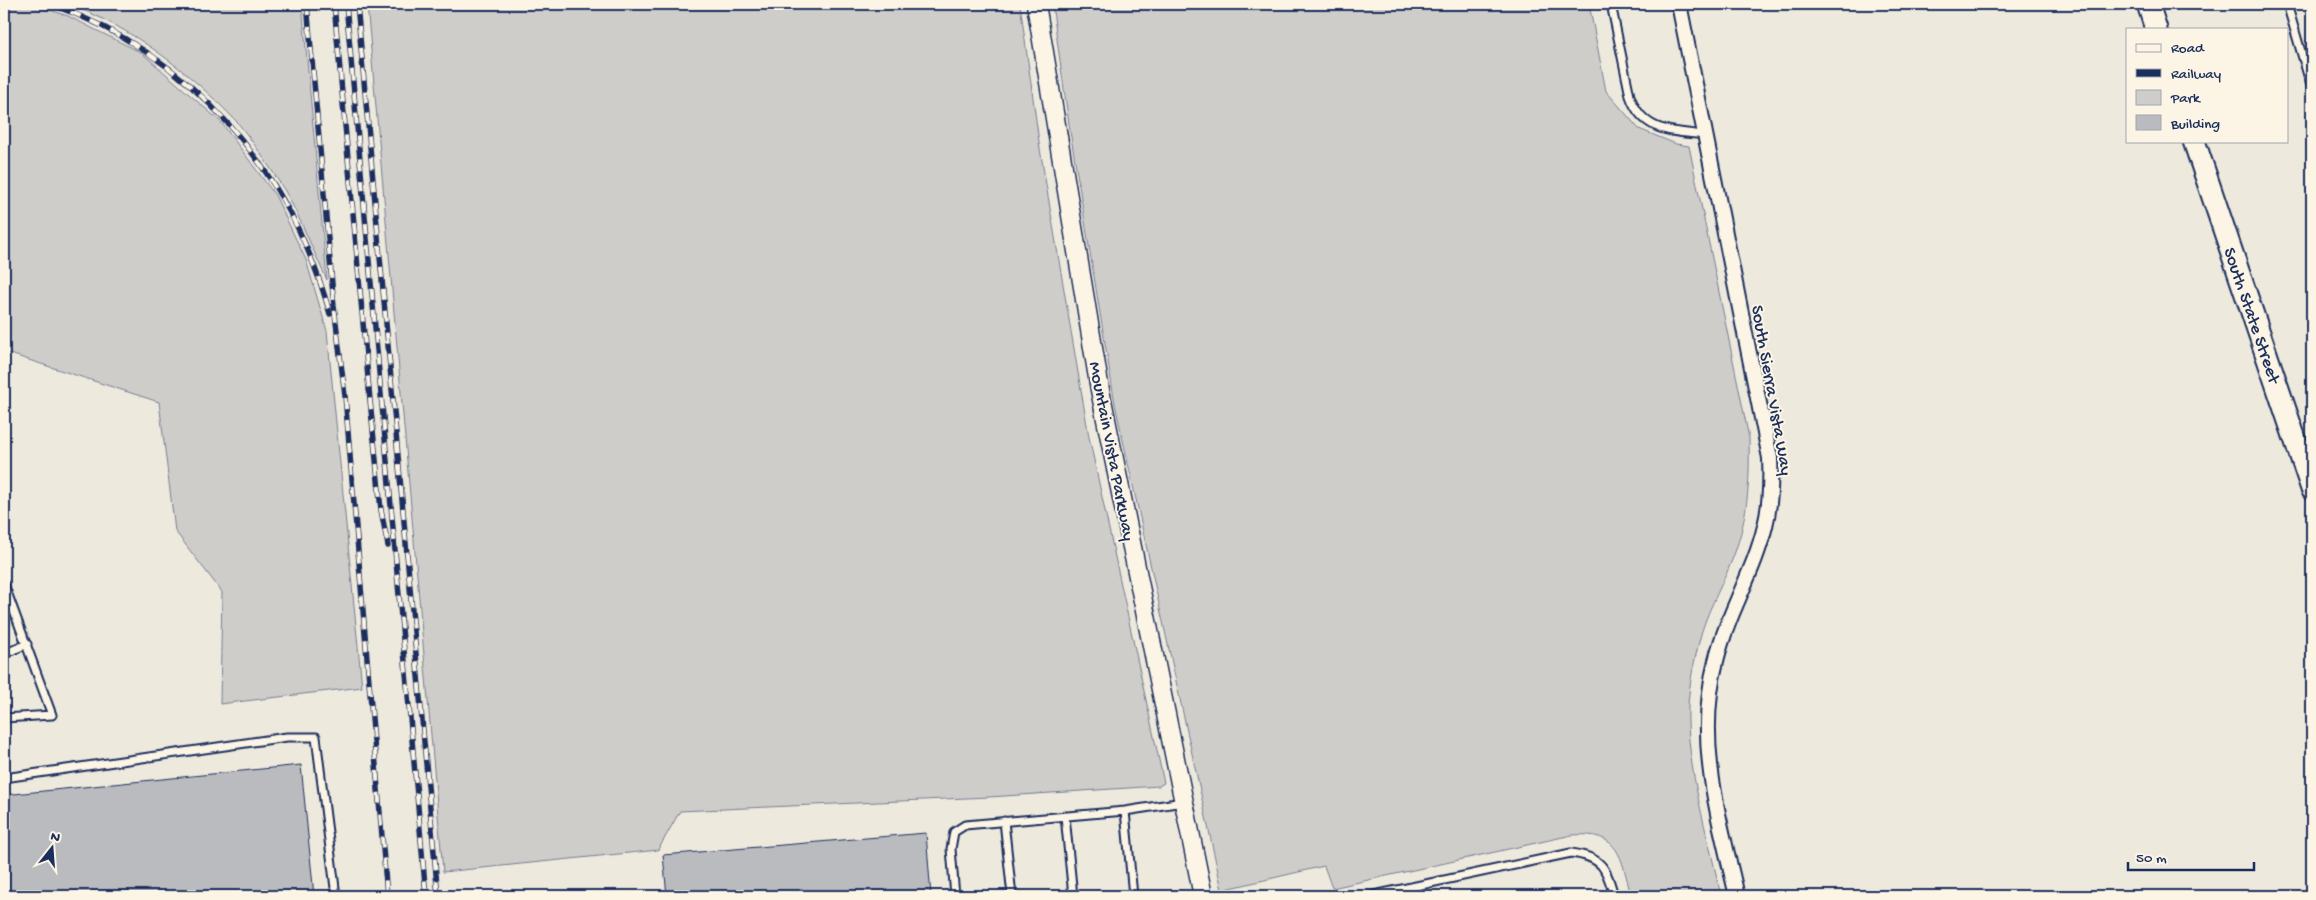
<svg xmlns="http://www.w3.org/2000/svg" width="2316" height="900" font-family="'Gochi Hand',sans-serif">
  <rect width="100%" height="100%" fill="#eee9dd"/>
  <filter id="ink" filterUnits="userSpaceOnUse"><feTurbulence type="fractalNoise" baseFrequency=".02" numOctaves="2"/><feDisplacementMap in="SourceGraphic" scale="10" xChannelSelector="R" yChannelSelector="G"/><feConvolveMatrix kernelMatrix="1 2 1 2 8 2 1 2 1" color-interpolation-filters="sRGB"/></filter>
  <g filter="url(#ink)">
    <path fill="#cfcdca" stroke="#757e94" d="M4 4H32L68 16 142 53 221 122 275 195 306 260 327 331 362 687 220 704 222 592 175 531 159 402 4 352Z
      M67 4H302L327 280C313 251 301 219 285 191 273 172 251 138 237 122 191 73 131 26 67 4Z
      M367 4H1020L1040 149 1089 437 1164 783 1159 786 989 797 680 811 658 850 443 872Z
      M1052 4H1589L1606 91 1639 129 1676 144 1689 146 1749 438C1750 484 1748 522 1730 565 1720 590 1705 615 1699 642 1694 662 1689 685 1688 706 1686 768 1708 835 1721 896H1631C1621 857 1620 831 1572 835L1332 888 1324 866 1222 890 1115 404 1070 131Z"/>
    <path fill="#babbbe" stroke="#1b2f5e" d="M301 765 314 896H4V795Z
      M926 833 931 896H667L663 855Z"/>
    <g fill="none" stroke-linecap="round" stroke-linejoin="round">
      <g stroke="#1b2f5e" stroke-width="11">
        <path id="service" d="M1611 4 1630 96C1643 133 1672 131 1705 135
          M2287 4 2312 89
          M4 584 52 715 4 718
          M4 654 27 644
          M4 778 287 737H316L336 896
          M1065 816 1073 896
          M1004 821 1012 896
          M955 896 951 849 954 832 965 825 1125 811
          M1133 896 1125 811 1183 802
          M1369 896 1571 853C1602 857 1606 867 1614 896"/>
      </g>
      <g stroke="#1b2f5e" stroke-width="18">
        <path id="minor" d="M1679 4 1770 458C1771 481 1771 503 1765 526 1754 573 1727 614 1716 661 1695 742 1719 817 1737 896"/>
      </g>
      <g stroke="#1b2f5e" stroke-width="21">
        <path id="tertiary" d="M1036 4 1100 390 1203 896"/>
      </g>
      <g stroke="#1b2f5e" stroke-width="25">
        <path id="primary" d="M2148 4 2156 29
          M2194 141 2312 489"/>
      </g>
      <use href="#service" stroke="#fcf5e5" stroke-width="7"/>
      <use href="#minor" stroke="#fcf5e5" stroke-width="14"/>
      <use href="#tertiary" stroke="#fcf5e5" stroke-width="18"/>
      <use href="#primary" stroke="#fcf5e5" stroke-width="21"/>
      <g stroke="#1b2f5e" stroke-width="5.5">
        <path id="rail" d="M50 4C192 54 290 170 330 314
          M307 4 334 306 345 396 387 896
          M334 4 370 400 381 510 388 546
          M346 4 426 896
          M357 4 438 896"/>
      </g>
      <use href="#rail" stroke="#fcf5e5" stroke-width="4" stroke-dasharray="11" stroke-linecap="butt"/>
    </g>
  </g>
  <g text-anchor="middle" stroke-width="4" stroke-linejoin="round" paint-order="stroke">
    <g font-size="18" fill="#1b2f5e" stroke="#fcf5e5">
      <text transform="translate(2253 315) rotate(71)" y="6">South State Street</text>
      <text transform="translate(1773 390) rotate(80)" y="6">South Sierra Vista Way</text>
      <text transform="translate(1113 451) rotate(79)" y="6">Mountain Vista Parkway</text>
    </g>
  </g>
  <rect width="2316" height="900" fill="none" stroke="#fcf5e5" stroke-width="20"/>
  <rect x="10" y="10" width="2296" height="880" fill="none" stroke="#1b2f5e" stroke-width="2" filter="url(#ink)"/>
  <rect x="2126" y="28" width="162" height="115" fill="#fcf5e5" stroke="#a2a6af"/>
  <rect x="2136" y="44" width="25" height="8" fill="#fcf5e5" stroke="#a2a6af"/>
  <text x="2171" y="52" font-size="15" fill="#1b2f5e">Road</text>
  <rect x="2136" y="69" width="25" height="8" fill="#1b2f5e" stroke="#a2a6af"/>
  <text x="2171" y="78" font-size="15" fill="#1b2f5e">Railway</text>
  <rect x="2136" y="90" width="25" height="15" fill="#cfcdca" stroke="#a2a6af"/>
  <text x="2171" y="102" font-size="15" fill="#1b2f5e">Park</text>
  <rect x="2136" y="115" width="25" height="15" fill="#babbbe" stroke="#a2a6af"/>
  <text x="2171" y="128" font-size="15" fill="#1b2f5e">Building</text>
  <g transform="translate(52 848) rotate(17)" stroke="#fcf5e5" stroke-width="4" paint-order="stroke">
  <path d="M0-4L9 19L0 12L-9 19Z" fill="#1b2f5e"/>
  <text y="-8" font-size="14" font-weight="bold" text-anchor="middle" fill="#1b2f5e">N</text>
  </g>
  <path d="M2128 862v8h126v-8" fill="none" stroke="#1b2f5e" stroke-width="2.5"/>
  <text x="2136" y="862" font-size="15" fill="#1b2f5e" stroke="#fcf5e5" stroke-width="4" paint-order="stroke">50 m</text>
</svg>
